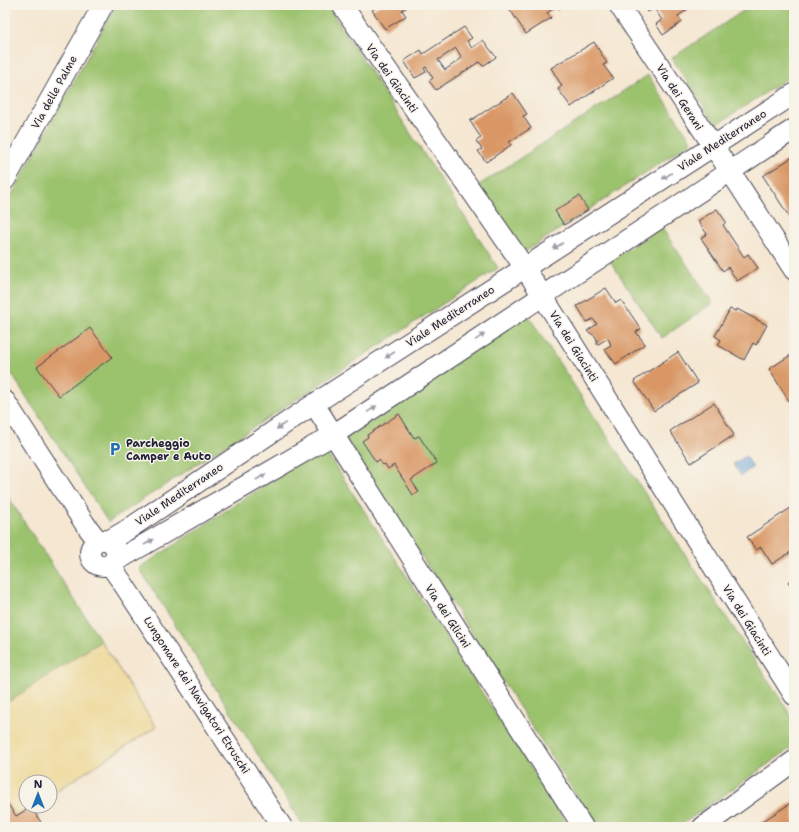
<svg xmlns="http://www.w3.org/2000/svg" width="799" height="832" font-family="'Shantell Sans',sans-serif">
  <rect width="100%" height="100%" fill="#f7f3e8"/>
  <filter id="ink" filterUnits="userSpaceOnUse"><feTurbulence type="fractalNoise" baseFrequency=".025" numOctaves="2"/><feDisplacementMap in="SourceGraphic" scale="8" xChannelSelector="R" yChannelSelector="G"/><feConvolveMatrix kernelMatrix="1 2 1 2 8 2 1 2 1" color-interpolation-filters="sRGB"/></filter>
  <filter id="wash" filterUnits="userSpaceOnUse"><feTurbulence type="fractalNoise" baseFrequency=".012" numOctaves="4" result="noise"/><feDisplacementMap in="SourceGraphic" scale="16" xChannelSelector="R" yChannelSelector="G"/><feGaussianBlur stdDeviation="0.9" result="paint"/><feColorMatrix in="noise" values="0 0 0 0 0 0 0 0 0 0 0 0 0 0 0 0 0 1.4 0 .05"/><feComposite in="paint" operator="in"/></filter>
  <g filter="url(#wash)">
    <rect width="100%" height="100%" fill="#f5e7d1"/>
    <path fill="#9bc26d" stroke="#5e7254" d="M116 5H327L498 268 108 522 5 364V207Z
      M752 5H794V74L716 125 672 58Z
      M648 75 692 142 520 255 476 187Z
      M661 227 713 303 662 338 610 261Z
      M525 311 794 720V746L678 827H597L341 432Z
      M323 447 569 827H304L139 568Z
      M5 492 101 641 5 704Z"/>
    <path fill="#eeda9e" stroke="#887e6c" d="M101 641 156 727 50 795V782H26V806H32L16 816 5 800V704Z"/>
    <path fill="#65a0d5" stroke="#446188" d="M746 456 753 467 741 476 733 464Z"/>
    <g id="blocks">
      <path fill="#d99765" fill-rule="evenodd" d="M380 5H411L402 10 406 16 385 29 372 10Z
        M507 5H565L559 9 557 6 547 13 551 18 526 34Z
        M644 5H694L678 16 682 22 663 35 656 24 662 20 654 8 648 12Z
        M464 27 472 38 467 41 472 48 483 40 496 57 483 66 479 62 436 90 429 81 433 78 426 67 424 68 426 72 415 78 404 61 421 50 423 54ZM456 48 462 58 445 70 438 60Z
        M594 42 607 63 603 65 613 78 571 107 558 89 562 86 551 68Z
        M513 93 527 114 523 116 531 128 509 142 511 145 486 162 478 151 482 149 476 141 481 138 470 121Z
        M794 156V224L763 176Z
        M579 196 588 210 564 225 555 211Z
        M717 209 726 222 723 225 744 257 748 254 758 268 737 281 728 267 723 271 701 238 707 234 698 221Z
        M606 288 616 303 621 300 641 329 636 332 645 344 616 364 604 349 611 345 608 338 597 345V340L595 336 587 331 597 324 593 319 587 322 577 306Z
        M730 309 736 311 737 309 767 325 756 345 753 343 744 360 718 345 721 340 715 336Z
        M90 328 112 357 59 396 37 367Z
        M678 352 698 383 654 411 634 381Z
        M794 353V397L789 401 769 369Z
        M714 403 734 435 691 463 670 431Z
        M399 414 414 438 419 436 437 463 411 480 419 492 413 495 394 465 388 469 385 464 383 465 379 460 376 462 362 441 368 437 367 435Z
        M792 507 794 510V550L772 564 761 547 756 550 747 537Z
        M794 578V591L788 582Z
        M5 800 16 816 31 807 44 827H5Z
        M794 801V827H754Z"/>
    </g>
  </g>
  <g filter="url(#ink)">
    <use href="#blocks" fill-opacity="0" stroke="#424052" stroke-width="1"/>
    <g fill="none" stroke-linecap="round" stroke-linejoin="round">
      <g stroke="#424052" stroke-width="22">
        <path id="minor" d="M342 5 525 268 794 695
          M619 5 730 171 794 270
          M5 180 103 5
          M5 401 85 524 98 541
          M314 404 583 827
          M90 553a13 13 0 1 1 26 0a13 13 0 1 1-26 0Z
          M108 541 127 530 314 404 794 94
          M114 560 121 558 333 435 794 129
          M110 565 122 582 282 827
          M703 827 794 761"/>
      </g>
      <use href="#minor" stroke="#fff" stroke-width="20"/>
    </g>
    <defs><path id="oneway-solid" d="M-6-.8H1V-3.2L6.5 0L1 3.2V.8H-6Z"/></defs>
    <g fill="#9c9ca7">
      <use href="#oneway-solid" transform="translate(667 176) rotate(147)"/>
      <use href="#oneway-solid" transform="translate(558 246) rotate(147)"/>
      <use href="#oneway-solid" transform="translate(480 337) rotate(-34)"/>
      <use href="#oneway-solid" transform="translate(390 355) rotate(147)"/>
      <use href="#oneway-solid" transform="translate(372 409) rotate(-34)"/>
      <use href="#oneway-solid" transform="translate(281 426) rotate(146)"/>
      <use href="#oneway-solid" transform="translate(261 477) rotate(-30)"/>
      <use href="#oneway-solid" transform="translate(149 542) rotate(-30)"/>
    </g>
  </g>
  <defs>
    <g id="parking-bare" transform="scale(1.08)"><path d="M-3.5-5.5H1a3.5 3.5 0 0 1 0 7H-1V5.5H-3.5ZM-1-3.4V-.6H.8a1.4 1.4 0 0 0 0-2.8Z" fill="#1f6fb2" stroke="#f7f3e8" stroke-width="2.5" paint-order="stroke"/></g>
  </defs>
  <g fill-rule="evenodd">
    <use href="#parking-bare" x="115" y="449"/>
  </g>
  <g text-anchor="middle" stroke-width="3" stroke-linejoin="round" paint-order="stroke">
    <g font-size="11" fill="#22223b" stroke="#f7f3e8">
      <text transform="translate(392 78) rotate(55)" y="4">Via dei Giacinti</text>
      <text transform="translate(54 92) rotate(-61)" y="4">Via delle Palme</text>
      <text transform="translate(680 97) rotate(57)" y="4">Via dei Gerani</text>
      <text transform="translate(722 140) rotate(-33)" y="4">Viale Mediterraneo</text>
      <text transform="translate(450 316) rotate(-33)" y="4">Viale Mediterraneo</text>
      <text transform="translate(574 346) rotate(58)" y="4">Via dei Giacinti</text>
      <text transform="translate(179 494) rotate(-34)" y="4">Viale Mediterraneo</text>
      <text transform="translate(448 616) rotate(57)" y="4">Via dei Glicini</text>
      <text transform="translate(747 620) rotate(58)" y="4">Via dei Giacinti</text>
      <text transform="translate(197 695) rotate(57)" y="4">Lungomare dei Navigatori Etruschi</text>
    </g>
    <g font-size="11" font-weight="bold" fill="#22223b" stroke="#f7f3e8" text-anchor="start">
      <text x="126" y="447">Parcheggio<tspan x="126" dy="13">Camper e Auto</tspan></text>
    </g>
  </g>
  <rect width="799" height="832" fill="none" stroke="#f7f3e8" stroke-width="20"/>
  <g transform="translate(38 794)"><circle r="19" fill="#f7f3e8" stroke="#a29fa3"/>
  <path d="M0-3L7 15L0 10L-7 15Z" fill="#1f6fb2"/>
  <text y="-6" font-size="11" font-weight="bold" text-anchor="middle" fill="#22223b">N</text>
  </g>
</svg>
